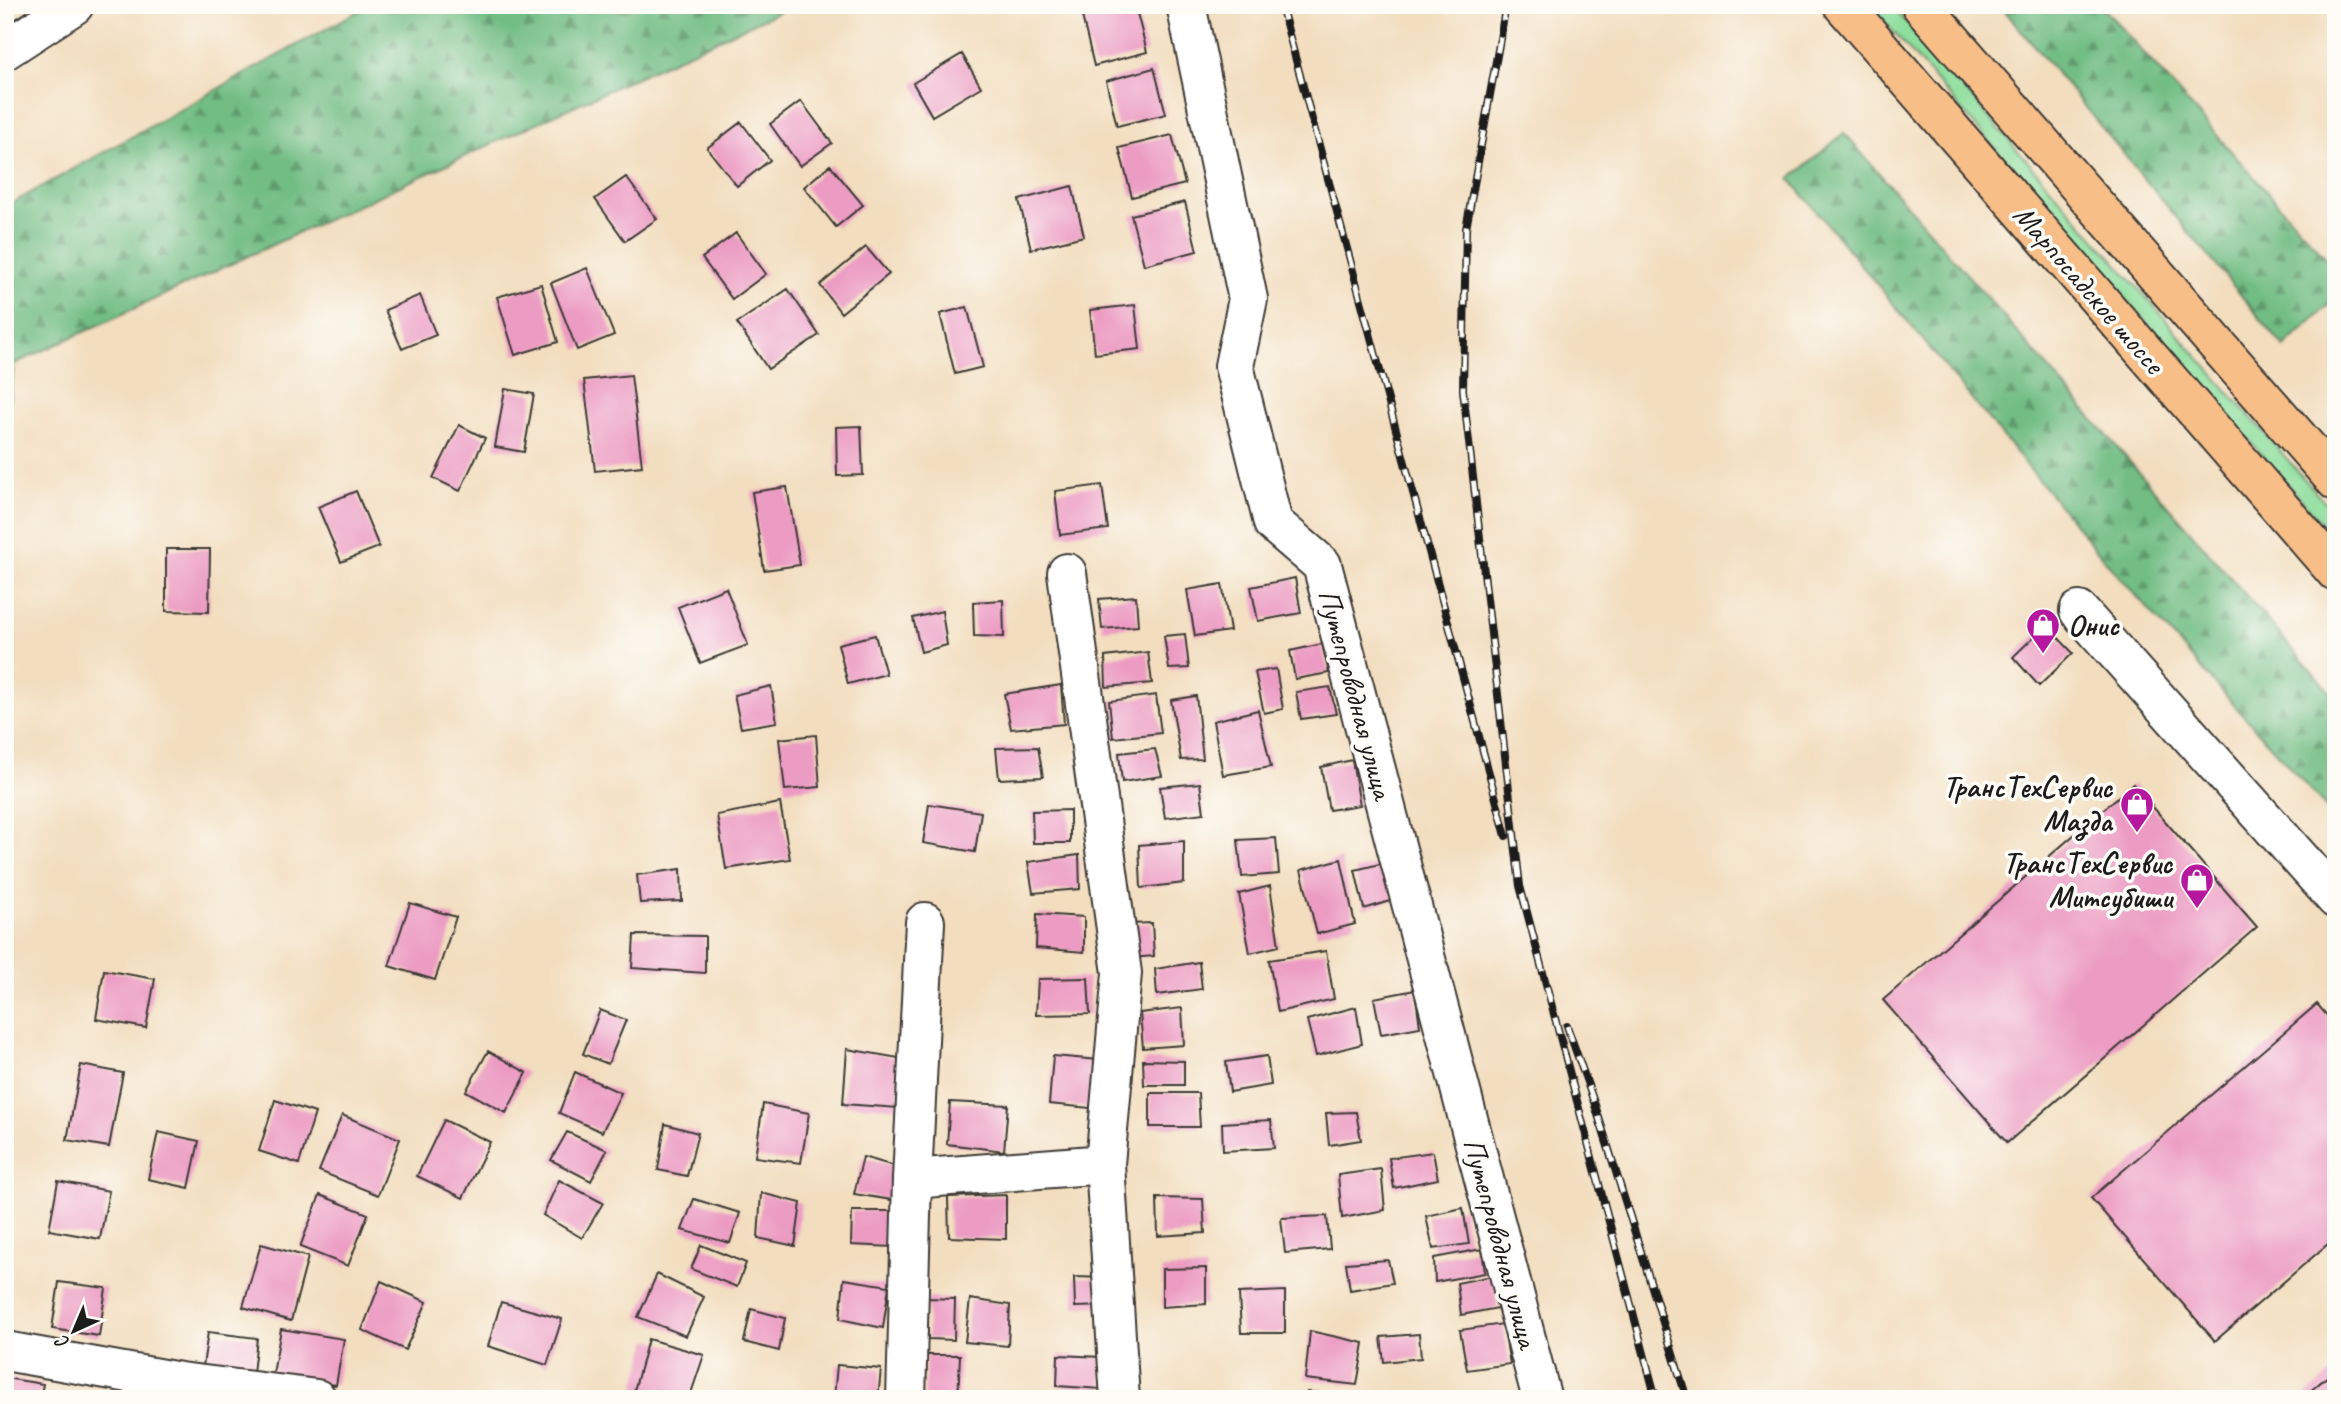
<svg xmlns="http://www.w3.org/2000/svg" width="2341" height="1404" font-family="Caveat,sans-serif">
  <defs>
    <pattern id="forest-firs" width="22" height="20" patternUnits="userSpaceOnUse" patternTransform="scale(1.75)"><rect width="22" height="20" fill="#72bd84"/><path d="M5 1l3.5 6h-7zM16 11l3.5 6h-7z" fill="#5d996b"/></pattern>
  </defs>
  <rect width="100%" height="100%" fill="#fdfcf7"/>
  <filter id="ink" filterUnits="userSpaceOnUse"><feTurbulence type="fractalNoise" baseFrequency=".0143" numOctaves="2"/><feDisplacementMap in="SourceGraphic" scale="14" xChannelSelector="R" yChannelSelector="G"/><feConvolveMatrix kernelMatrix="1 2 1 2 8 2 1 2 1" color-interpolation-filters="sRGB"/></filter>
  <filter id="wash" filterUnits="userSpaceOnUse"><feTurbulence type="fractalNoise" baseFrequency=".00686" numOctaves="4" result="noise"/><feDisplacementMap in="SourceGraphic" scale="28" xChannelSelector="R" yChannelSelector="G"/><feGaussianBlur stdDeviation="1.57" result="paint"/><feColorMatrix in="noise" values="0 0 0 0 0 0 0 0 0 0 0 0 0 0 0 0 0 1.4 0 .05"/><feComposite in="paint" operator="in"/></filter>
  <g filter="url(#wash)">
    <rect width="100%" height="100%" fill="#f2ddbe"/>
    <path fill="#8ede9d" stroke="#557d5c" stroke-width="2" d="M1870 5H1891L2336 515V540Z"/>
    <path fill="url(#forest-firs)" stroke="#476c50" stroke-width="2" d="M369 5H793L14 364 5 439V207Z
      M2000 5H2101L2336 269V298L2284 347Z
      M1844 133 2336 699V819L2108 564 1790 179Z"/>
    <g id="blocks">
      <path fill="#ec9cc3" d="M1125 5H1135L1147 52 1094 66 1082 16Z
        M962 54 981 87 932 116 913 83Z
        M1154 68 1166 114 1117 126 1106 81Z
        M801 101 832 143 800 166 770 124Z
        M741 122 770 160 737 186 707 148Z
        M1172 135 1185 184 1132 197 1119 148Z
        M830 165 863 205 836 227 804 187Z
        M626 177 657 219 625 241 595 199Z
        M1072 186 1084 236 1031 249 1019 200Z
        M1185 202 1197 251 1144 265 1131 215Z
        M736 233 766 274 732 299 702 258Z
        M866 247 889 274 841 313 820 285Z
        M587 268 614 335 577 350 551 283Z
        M541 284 558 342 515 355 497 297Z
        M788 289 819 335 768 369 737 323Z
        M420 295 436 335 402 349 385 310Z
        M1135 305 1140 349 1095 354 1090 310Z
        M967 307 983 367 955 374 940 314Z
        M631 375 642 466 595 471 584 380Z
        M505 389 534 394 524 452 495 447Z
        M459 425 485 438 460 491 433 478Z
        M861 426 863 475 837 476 836 427Z
        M1102 485 1108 529 1060 535 1055 491Z
        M787 487 800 565 764 570 752 492Z
        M356 491 379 547 341 562 318 507Z
        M166 549H210L209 612 166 611Z
        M1295 578 1301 613 1258 621 1251 587Z
        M1222 584 1230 631 1195 636 1187 590Z
        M726 588 748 645 700 663 678 607Z
        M1136 596 1138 626 1102 629 1099 599Z
        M1003 600 1004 637 974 636 973 602Z
        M942 611 947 645 921 652 913 618Z
        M2046 625 2073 653 2039 686 2013 657Z
        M1185 634 1189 668 1169 669 1164 636Z
        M875 635 886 674 848 684 838 644Z
        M1322 644 1329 673 1295 679 1290 651Z
        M1148 652 1152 683 1106 687 1105 657Z
        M1276 669 1283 709 1264 713 1255 672Z
        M1061 685 1064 724 1011 729 1004 694Z
        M771 686 777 722 741 728 734 695Z
        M1330 687 1336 714 1301 719 1296 692Z
        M1156 695 1161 733 1113 738 1109 701Z
        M1196 696 1203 759 1181 760 1171 700Z
        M1258 710 1271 767 1223 775 1213 721Z
        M816 735 820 787 785 790 779 739Z
        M1038 747 1043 777 999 779 996 748Z
        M1155 749 1162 776 1122 782 1119 753Z
        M1352 760 1360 805 1329 810 1321 767Z
        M1200 783 1204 813 1165 818 1160 787Z
        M2133 784 2257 927 2007 1143 1883 1000Z
        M780 803 790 859 726 869 717 815Z
        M929 804 981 812 975 852 923 843Z
        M1070 810V843H1033L1032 811Z
        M1276 838 1279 874 1242 877 1238 840Z
        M1184 841V883L1141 888 1139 845Z
        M1079 855 1080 889 1033 893 1028 862Z
        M1341 859 1355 924 1317 934 1301 870Z
        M1384 863 1393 900 1364 909 1355 870Z
        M681 869 682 901 640 903 637 875Z
        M1270 886 1279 946 1250 953 1239 894Z
        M410 903 456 917 435 980 389 966Z
        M1037 914 1084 917V952L1036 948Z
        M1152 923 1154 956 1131 958 1129 924Z
        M634 935 705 936V973L632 968Z
        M1326 951 1334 999 1278 1012 1269 960Z
        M1199 962 1202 989 1157 995 1155 969Z
        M104 970 155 979 146 1028 96 1019Z
        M1088 978 1090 1014 1036 1015 1038 979Z
        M1415 990 1420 1027 1381 1034 1374 998Z
        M2317 1004 2336 1026V1237L2215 1341 2091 1198Z
        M1356 1007 1362 1044 1316 1056 1307 1020Z
        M1182 1008 1184 1045 1143 1048 1140 1013Z
        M600 1010 626 1020 608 1064 583 1054Z
        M847 1049 899 1058V1108L843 1104Z
        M488 1051 527 1073 506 1113 466 1091Z
        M1053 1056 1099 1060 1090 1108 1049 1104Z
        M1267 1056 1271 1085 1230 1092 1226 1062Z
        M1143 1060 1184 1061V1085H1144Z
        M81 1065 123 1073 109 1147 67 1140Z
        M575 1072 621 1093 602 1132 559 1113Z
        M1150 1093H1198L1200 1127H1150Z
        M275 1100 315 1113 299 1164 259 1151Z
        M950 1102 1008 1105 1004 1151 947 1144Z
        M763 1104 809 1113 801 1163 755 1157Z
        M1356 1112 1361 1140 1329 1145 1326 1113Z
        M342 1115 400 1139 378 1195 319 1171Z
        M444 1120 490 1142 463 1198 417 1176Z
        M1271 1120 1274 1148 1223 1151 1222 1123Z
        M665 1124 698 1133 687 1176 658 1170Z
        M158 1132 199 1141 189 1188 148 1179Z
        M567 1132 607 1150 591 1181 551 1160Z
        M1433 1152 1438 1179 1394 1188 1389 1158Z
        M863 1157 901 1168 892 1200 854 1194Z
        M1381 1169 1385 1210 1342 1218 1338 1175Z
        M559 1180 603 1203 582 1238 543 1215Z
        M58 1181 109 1191 100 1239 49 1230Z
        M761 1193 801 1203 795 1246 758 1238Z
        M320 1195 368 1214 348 1266 300 1247Z
        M1006 1195V1239L949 1237 948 1197Z
        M1157 1198 1203 1199 1205 1233 1158 1236Z
        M694 1199 740 1213 730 1243 682 1230Z
        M1463 1208 1469 1244 1433 1249 1426 1216Z
        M852 1211H895L894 1247 851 1245Z
        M1327 1216 1330 1249 1285 1253 1281 1218Z
        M261 1244 308 1257 291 1321 243 1307Z
        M701 1245 746 1263 737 1287 691 1269Z
        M1482 1249 1485 1273 1435 1282 1434 1258Z
        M1388 1260 1393 1283 1350 1290 1346 1263Z
        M1206 1268V1304L1162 1307V1269Z
        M657 1274 704 1297 686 1336 638 1317Z
        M1492 1276 1498 1308 1461 1315 1457 1283Z
        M1074 1277 1107 1278 1108 1306 1075 1307Z
        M844 1279 889 1286 883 1328 840 1319Z
        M381 1281 427 1302 405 1350 362 1330Z
        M59 1282 106 1288 99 1336 52 1329Z
        M1285 1291V1333H1241L1239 1293Z
        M927 1298 955 1299 954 1340 928 1339Z
        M970 1299 1010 1305 1008 1346 965 1342Z
        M501 1302 562 1319 547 1365 488 1346Z
        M751 1309 785 1318 779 1351 744 1342Z
        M1503 1324 1510 1364 1467 1370 1460 1330Z
        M281 1329 344 1339 336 1385 273 1374Z
        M1310 1331 1364 1343 1357 1385 1305 1379Z
        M208 1332 257 1338 253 1373 203 1366Z
        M1419 1334 1421 1358 1384 1362 1381 1337Z
        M648 1339 704 1355 689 1399H662L634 1391Z
        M926 1355H960L958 1399H924Z
        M1058 1355 1102 1357V1389L1057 1386Z
        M837 1365 881 1369 878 1399 834 1397Z
        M2336 1369V1399H2301Z
        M5 1378 43 1384 40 1399H5Z
        M1307 1392 1335 1394V1399H1306Z
        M727 1393 745 1398 744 1399H726Z"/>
    </g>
  </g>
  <g filter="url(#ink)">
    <use href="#blocks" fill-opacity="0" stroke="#3c3934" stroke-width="2"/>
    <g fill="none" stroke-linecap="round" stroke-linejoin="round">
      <g stroke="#3c3934" stroke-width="42">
        <path id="minor" d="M1186 5 1248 299 1234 366 1273 523 1322 565 1542 1399
          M5 50 74 5
          M1067 573 1122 973 1105 1164 1120 1399
          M2079 611 2336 899
          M912 1179 925 922
          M5 1351 180 1382 317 1399
          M906 1399 912 1179 1105 1164"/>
      </g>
      <g stroke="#3c3934" stroke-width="42">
        <path id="major" d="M1843 5 2336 572
          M1921 5 2336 481"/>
      </g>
      <use href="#minor" stroke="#fff" stroke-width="38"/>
      <use href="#major" stroke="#f7be88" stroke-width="38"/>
      <g stroke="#1c1c1c" stroke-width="8">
        <path id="rail" d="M1281 5 1506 836
          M1506 5 1466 229 1463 390 1520 886 1656 1399
          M1567 1026 1595 1105 1687 1399"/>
      </g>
      <use href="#rail" stroke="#fdfcf7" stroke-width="5" stroke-dasharray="16" stroke-linecap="butt"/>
    </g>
  </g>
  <defs>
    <g id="shop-pin" transform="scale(1.75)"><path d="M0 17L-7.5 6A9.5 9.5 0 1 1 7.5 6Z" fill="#b5179e" stroke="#fdfcf7"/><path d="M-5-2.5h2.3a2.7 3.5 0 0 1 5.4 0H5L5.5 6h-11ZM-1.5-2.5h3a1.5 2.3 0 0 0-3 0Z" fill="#fff"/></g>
  </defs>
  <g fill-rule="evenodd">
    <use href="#shop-pin" x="2043" y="625"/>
    <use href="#shop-pin" x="2137" y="804"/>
    <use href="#shop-pin" x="2197" y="880"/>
  </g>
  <g text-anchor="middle" stroke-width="7" stroke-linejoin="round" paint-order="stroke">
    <g font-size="30" fill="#1c1c1c" stroke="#fdfcf7">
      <text transform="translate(2089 289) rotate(49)" y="10">Марпосадское шоссе</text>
      <text transform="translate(1356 694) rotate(75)" y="10">Путепроводная улица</text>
      <text transform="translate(1501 1243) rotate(75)" y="10">Путепроводная улица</text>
    </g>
    <g font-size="30" font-weight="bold" fill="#1c1c1c" stroke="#fdfcf7" text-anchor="end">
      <text x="2068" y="635" text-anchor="start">Онис</text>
      <text x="2112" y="797">ТрансТехСервис<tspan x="2112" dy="34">Мазда</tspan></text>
      <text x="2172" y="873">ТрансТехСервис<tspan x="2172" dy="34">Митсубиши</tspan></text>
    </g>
  </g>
  <rect width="2341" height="1404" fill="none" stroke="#fdfcf7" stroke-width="28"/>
  <g transform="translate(74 1331) rotate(224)" stroke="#fdfcf7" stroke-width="5" paint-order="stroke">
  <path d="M0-5L12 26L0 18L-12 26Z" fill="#1c1c1c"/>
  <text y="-10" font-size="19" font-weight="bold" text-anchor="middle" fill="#1c1c1c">С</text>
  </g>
</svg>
